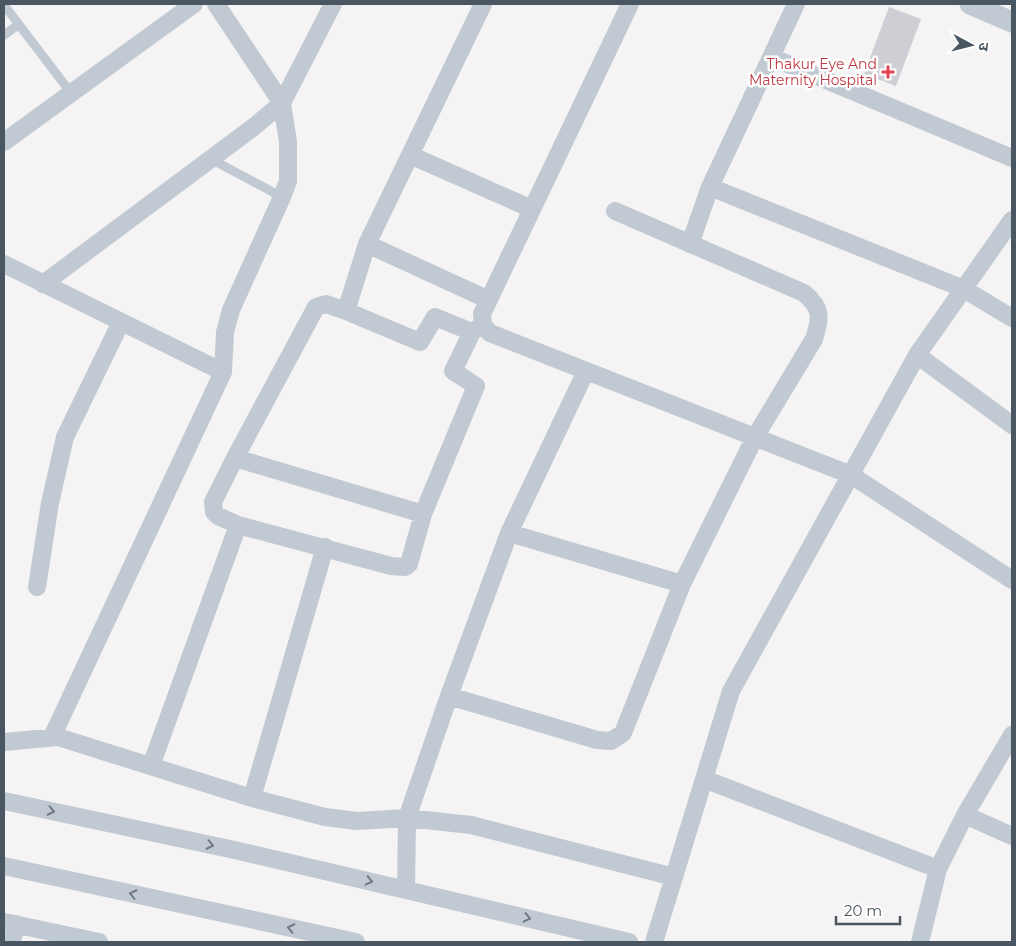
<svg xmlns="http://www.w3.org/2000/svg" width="1016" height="946" font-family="Montserrat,'Noto Sans Devanagari',sans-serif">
  <rect width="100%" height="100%" fill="#f5f3f3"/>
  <path fill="#cdcfd5" d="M889 7 921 19 896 86 864 74Z"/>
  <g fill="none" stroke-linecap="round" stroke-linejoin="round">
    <path stroke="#c1cad2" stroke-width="9" d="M4 5 71 93
      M4 35 18 25
      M211 159 282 197"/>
    <path stroke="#c1cad2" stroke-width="18" d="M630 4 482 314 483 325 490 333 851 475 1012 580
      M771 57 1012 158
      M4 142 194 4
      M410 155 532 209
      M710 187 964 289 1012 318
      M367 244 489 300
      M690 244 710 187 796 4
      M4 264 223 372
      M43 284 255 126 282 103 333 4
      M346 311 420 342 435 317 472 332
      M483 325 472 332 453 371 476 386 423 514 409 564 405 567 391 566 238 525 218 516 214 512 213 502 235 458 316 307 326 304 346 311 367 244 483 4
      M917 355 1012 425
      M235 458 423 514
      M509 533 682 584
      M37 587 50 503 65 437 121 322
      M449 696 597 740 611 741 623 733 682 584 755 437 814 339C821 317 822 308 804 293L615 211
      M52 737 223 372 225 332 231 310 282 197 288 181V142L282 103 216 4
      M4 742 58 737 252 798 325 817 357 821 407 818 471 825 674 877
      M151 766 238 525
      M704 779 938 869
      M252 798 325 547
      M4 801 230 849 629 942
      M965 815 1012 836
      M4 866 356 942
      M406 890 407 818 449 696 509 533 586 371
      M4 922 99 942
      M12 942 16 924
      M654 942 731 691 917 355 1012 220
      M920 942 938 869 965 815 1012 735"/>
    <path stroke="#c1cad2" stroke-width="21" d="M970 4 1012 22"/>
  </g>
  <defs><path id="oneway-chevron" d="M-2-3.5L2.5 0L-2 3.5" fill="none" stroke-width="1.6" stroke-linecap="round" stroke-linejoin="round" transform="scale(1.25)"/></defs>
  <g stroke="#6e7983">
    <use href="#oneway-chevron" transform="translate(51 811) rotate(12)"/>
    <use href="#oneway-chevron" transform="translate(210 845) rotate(12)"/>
    <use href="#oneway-chevron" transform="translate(369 881) rotate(13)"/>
    <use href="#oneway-chevron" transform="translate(133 894) rotate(-168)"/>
    <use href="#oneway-chevron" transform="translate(527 918) rotate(13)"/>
    <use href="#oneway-chevron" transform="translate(291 928) rotate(-168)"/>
  </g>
  <path fill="#e0444e" stroke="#fff" stroke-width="2" d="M885.5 64.5h5v5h5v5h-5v5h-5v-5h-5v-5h5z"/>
  <g text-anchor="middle" stroke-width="5" stroke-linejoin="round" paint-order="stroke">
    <g font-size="14" fill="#be3a42" stroke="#fff" text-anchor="end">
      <text x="877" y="69">Thakur Eye And<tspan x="877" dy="16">Maternity Hospital</tspan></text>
    </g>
  </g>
  <rect width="1016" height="946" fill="none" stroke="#4a5661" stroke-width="10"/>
  <g transform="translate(971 45) rotate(97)" stroke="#ffffff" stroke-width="4" paint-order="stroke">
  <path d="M0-4L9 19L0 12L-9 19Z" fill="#4a5661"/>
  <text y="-8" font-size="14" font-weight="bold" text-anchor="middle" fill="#4a5661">उ</text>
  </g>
  <path d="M836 916v8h64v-8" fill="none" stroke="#4a5661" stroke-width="2.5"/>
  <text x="844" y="916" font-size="15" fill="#4a5661" stroke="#ffffff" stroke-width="4" paint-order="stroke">20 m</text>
</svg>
